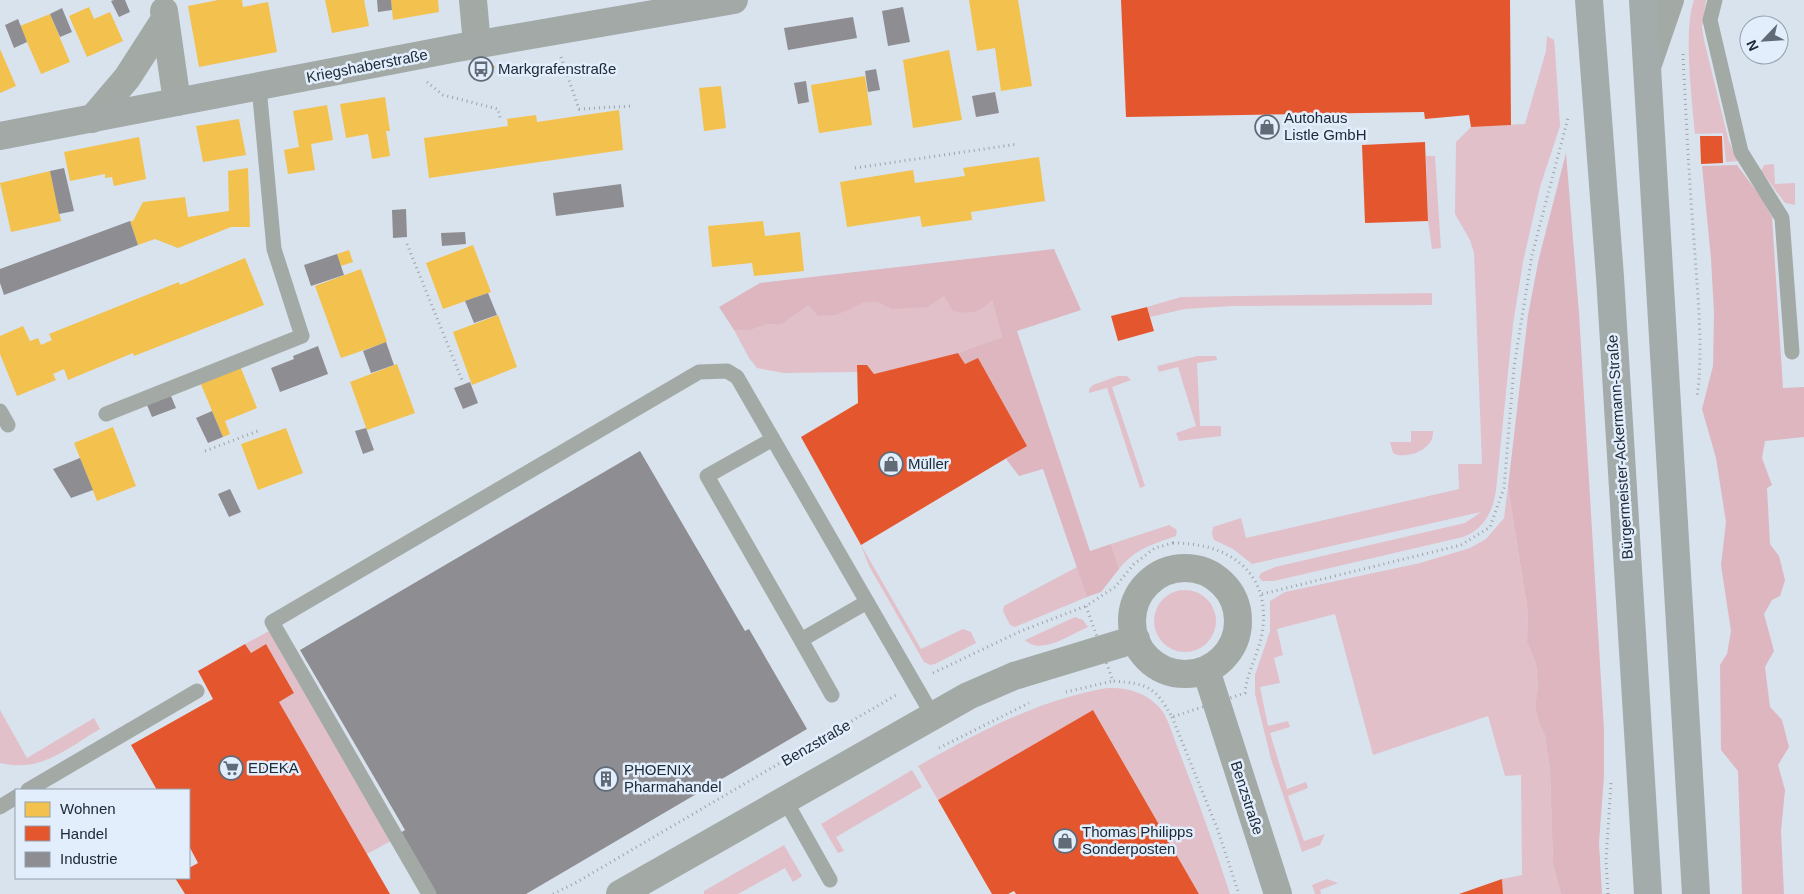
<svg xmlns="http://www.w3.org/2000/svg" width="1804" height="894" font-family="Helvetica,sans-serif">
  <rect width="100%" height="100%" fill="#d9e3ee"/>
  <path fill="#e1c0c9" d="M1694 0H1706L1702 27 1704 40 1729 142 1738 161 1726 162 1723 133 1695 134C1692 100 1683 31 1694 0Z
    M1547 36 1554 40 1555 49 1560 126 1540 187 1523 262 1513 324 1496 490C1493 512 1484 529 1463 537L1274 581H1262L1259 577 1261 573 1275 567 1465 523 1481 512 1252 564 1233 549 1214 540 1212 534 1213 527 1241 518 1246 538 1459 489 1458 464H1482L1474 253 1470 240 1455 214 1456 142 1471 127 1525 124 1546 51Z
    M1426 156H1435L1441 248 1432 249 1428 221Z
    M1774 164 1775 184 1795 183V205L1785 203 1761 171 1764 165Z
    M1432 293V305L1232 306 1185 309 1150 317 1147 307 1181 297Z
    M944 296 992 300 1002 337 958 353 874 374 867 365 857 366V372L784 373 757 368 749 358 734 330H751L768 324H782L809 305 851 308 865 302H876L893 309Z
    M1197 356H1216L1217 360 1197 363 1200 426H1221V436L1179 441 1176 433 1196 426 1178 367 1159 372 1157 366Z
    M1118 376H1127L1131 380 1112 387 1145 486 1140 488 1107 388 1089 393V389L1093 385Z
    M1411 431H1433C1434 449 1411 457 1397 455L1393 453 1390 442H1411Z
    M1508 487 1528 613 1527 642 1536 664 1538 688 1535 705 1538 720 1545 736 1550 770 1553 864 1561 894H1503L1502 879 1522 875 1521 775 1505 776 1488 716 1373 755 1335 614 1277 629 1283 655 1274 658 1280 683 1260 687 1268 726 1288 721 1290 727 1270 733 1287 789 1306 782 1308 788 1288 796 1304 841 1325 834 1320 845 1302 852 1271 759 1255 694V675L1270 631V601L1285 592 1420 563 1470 548 1486 539 1504 518Z
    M1169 525 1177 530 1176 536C1153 544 1135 549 1119 569L1111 544Z
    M861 545 921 649 963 629 971 632 976 643 935 664 930 665 924 662 869 566Z
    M1077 567 1087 597 1015 627 1010 625 1003 611 1004 606Z
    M1154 621a31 31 0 1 1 62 0a31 31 0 1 1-62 0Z
    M1075 617 1083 620 1088 627C1071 634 1041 656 1025 640Z
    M269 631 391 841 367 854 279 702 294 693 266 644 251 653 245 644Z
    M1107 688C1127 687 1145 692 1159 707 1168 716 1172 734 1177 746 1196 795 1214 844 1230 894H1199L1093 710 938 800 918 766C979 732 1038 700 1107 688Z
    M0 710 27 758 94 718 100 729C66 749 41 773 0 763Z
    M912 770 922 787 836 837 844 851 838 853 821 824Z
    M784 845 802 876 793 882 785 868 738 894H704V891Z
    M1327 879 1338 883 1320 890 1321 894H1315L1312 885Z"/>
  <path fill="#ddb6c0" d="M1566 153 1579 313 1604 730V776L1599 843 1602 894H1561L1553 864 1550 770 1545 736 1538 720 1535 705 1538 687 1536 664 1527 642 1528 613 1508 487 1528 315 1539 258Z
    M1737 165 1760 196 1772 217 1783 388 1804 387V437L1765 441 1762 458 1772 485 1767 488 1770 544 1779 556 1785 580 1780 596 1772 600 1764 614 1774 651 1765 667 1770 707 1782 720 1789 747 1778 765 1785 790 1781 831 1784 894H1742L1738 771 1721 750 1720 665 1727 654 1731 631 1721 565 1726 522 1716 458 1702 409 1713 366 1714 312 1711 259 1702 166Z
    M1054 249 1081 310 1017 331 1090 551 1111 544 1119 569 1101 592 1087 597 1043 469 1019 476 1006 459 1026 446 978 359 965 364 958 353 1002 337 992 300C979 313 971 314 953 311L944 296 928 307 892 309 876 302H865L836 315 818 316 809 305 782 324H768L751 330H734L719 307 760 283Z"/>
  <path fill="#f2c14e" d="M218 0H242L243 7 268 2 277 52 199 67 188 6Z
    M325 0H364L369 26 332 33Z
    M391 0H438L439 12 393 20Z
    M969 0H1018L1032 86 1001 91 995 48 977 51Z
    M89 7 94 19 110 12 123 41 87 57 69 16Z
    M50 14 70 62 41 74 20 26Z
    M0 49 16 86 0 93Z
    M949 50 962 120 913 128 903 60Z
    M494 65 495 68 475 71V69Z
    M865 76 872 125 819 133 811 85Z
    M721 86 726 128 704 131 699 88Z
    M385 97 390 131H386L390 156 372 159 368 134 346 138 340 104Z
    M327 105 333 140 311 144 315 170 288 174 284 150 299 147 293 111Z
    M619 110 623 150 429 178 424 138 508 126 507 119 536 115 537 122Z
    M239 119 246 155 203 162 196 126Z
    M139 137 146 179 114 186 112 177 105 178V174L70 181 64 152Z
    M1039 157 1045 201 971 212 972 220 922 227 920 216 847 227 840 182 913 170 915 183 965 176 963 168Z
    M248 168 250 227H231L178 248 155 239 138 245 130 221H133L143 202 185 197 188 217 229 211 228 171Z
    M50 171 61 221 11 232 0 183Z
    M763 221 765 236 800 232 804 271 754 276 752 263 712 267 708 226Z
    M473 245 491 292 443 309 426 263Z
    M349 250 353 262 341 266 337 254Z
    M245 258 264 305 134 356 133 353 68 380 64 369 53 374 56 380 17 396 0 354V336L23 326 30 341 38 338 41 345 52 340 49 334 179 282 180 285Z
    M361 269 387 342 341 358 315 286Z
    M498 315 517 367 472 385 453 332Z
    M397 364 415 413 367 430 350 382Z
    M240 366 257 408 225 421 230 434 223 437 200 382Z
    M113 427 136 486 97 501 74 443Z
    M286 428 303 473 258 490 241 444Z"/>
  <path fill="#e4572e" d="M1121 0H1510L1511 125 1471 127 1469 115 1425 119 1424 112 1126 117Z
    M1700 136H1722L1723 163 1701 164Z
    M1425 142 1428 221 1365 223 1362 145Z
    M1147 307 1154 331 1118 341 1111 316Z
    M958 353 965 364 978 358 1027 446 861 545 801 437 858 403 857 365H867L874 374Z
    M245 644 251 653 266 644 294 693 279 702 390 894H185L175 878H189V868L198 863 189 846V790H157L131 745 213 699 198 671Z
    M1093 710 1199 894H1016L1014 891 1008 894H992L985 882 938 800Z
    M1502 879 1503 894H1459Z"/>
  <path fill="#8d8d92" d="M114 0H125L130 12 119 17 111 1Z
    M377 0H391L392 10 378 12Z
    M903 7 910 42 888 46 882 11Z
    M62 8 72 32 60 37 50 14Z
    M853 17 857 38 788 50 784 28Z
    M18 19 27 42 14 48 5 25Z
    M876 69 880 90 868 92 865 71Z
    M806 81 809 102 798 104 794 83Z
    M995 92 999 113 976 117 972 96Z
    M64 168 74 211 59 214 50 171Z
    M621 184 624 207 556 216 553 193Z
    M406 209 407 237 393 238 392 210Z
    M130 221 138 245 4 295 0 283V269Z
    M465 232 466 244 442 246 441 233Z
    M337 254 344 275 311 286 304 265Z
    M488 293 497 315 474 323 465 301Z
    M386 342 394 365 371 373 363 351Z
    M318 346 328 374 280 392 271 368 294 359 293 356Z
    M470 382 478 403 463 409 454 388Z
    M171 396 176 408 152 417 147 405Z
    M212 411 223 437 208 443 196 418Z
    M366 428 374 450 363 454 355 431Z
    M640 451 745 631 749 629 807 729 526 894H436L400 833 405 830 300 650Z
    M80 458 93 490 71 498 53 469Z
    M230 489 241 512 229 517 218 494Z"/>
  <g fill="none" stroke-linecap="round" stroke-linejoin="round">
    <path stroke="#9ea4a5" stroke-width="3" stroke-dasharray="1 4" stroke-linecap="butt" d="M1683 54C1686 116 1689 178 1694 241 1697 288 1704 351 1697 397
      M561 57 579 109 633 106
      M427 82 443 95 498 109 500 118
      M855 168 1018 144
      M407 244 462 380
      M205 451 258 431
      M1173 543C1226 543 1269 569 1263 627 1261 650 1247 670 1245 693L1172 717C1154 686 1149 684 1113 681L1086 606 1115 587 1134 564 1155 548Z
      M1262 594 1461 545 1490 527 1504 488 1514 367 1532 255 1568 118
      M933 673 1021 631 1086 606
      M1066 692 1113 681
      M1172 717 1217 828 1239 894
      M939 748 1029 703
      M553 894 577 882 896 695
      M1608 894 1606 861 1611 782"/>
    <path stroke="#a3aaa6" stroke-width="15" d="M1715 0 1710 20 1741 152 1782 218 1792 352
      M0 411 8 425
      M106 414 302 336 274 249 259 87
      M773 439 707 476 801 640 867 602
      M801 640 832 695
      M28 790 197 691
      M785 800 830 880
      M0 807 16 797
      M429 894 272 622 699 372 727 371 737 377 933 716"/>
    <path stroke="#a3aaa6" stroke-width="28" d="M473 0 477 45
      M164 11 177 102
      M92 119 127 78 165 19"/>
    <path stroke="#a3aaa6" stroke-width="28" d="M1648 64 1670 0
      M1132 621a53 53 0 1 1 106 0a53 53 0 1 1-106 0Z
      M1206 670 1278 894
      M620 894 968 696 1014 676 1136 639"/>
    <path stroke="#a2a9a7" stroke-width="28" d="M0 136 457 48 734 0"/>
    <path stroke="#a3acaa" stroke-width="28" d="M1589 0 1610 277 1648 894
      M1643 0 1696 894"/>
  </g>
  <defs>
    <g id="bus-ring" transform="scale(1.25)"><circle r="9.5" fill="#e3eefd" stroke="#616b78" stroke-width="1.5"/><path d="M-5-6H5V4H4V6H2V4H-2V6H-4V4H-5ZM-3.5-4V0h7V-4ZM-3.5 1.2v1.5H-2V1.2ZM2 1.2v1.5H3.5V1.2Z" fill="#616b78"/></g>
    <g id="shop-ring" transform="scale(1.25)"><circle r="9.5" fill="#e3eefd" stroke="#616b78" stroke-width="1.5"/><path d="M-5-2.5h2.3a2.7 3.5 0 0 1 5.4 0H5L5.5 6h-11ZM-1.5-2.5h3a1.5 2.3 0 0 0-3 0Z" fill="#616b78"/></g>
    <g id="supermarket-ring" transform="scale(1.25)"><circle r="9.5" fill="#e3eefd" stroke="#616b78" stroke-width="1.5"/><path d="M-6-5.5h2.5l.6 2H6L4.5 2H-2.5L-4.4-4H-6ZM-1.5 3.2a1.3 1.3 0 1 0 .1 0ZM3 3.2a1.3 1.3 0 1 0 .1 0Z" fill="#616b78"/></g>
    <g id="building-ring" transform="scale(1.25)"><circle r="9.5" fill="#e3eefd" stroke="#616b78" stroke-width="1.5"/><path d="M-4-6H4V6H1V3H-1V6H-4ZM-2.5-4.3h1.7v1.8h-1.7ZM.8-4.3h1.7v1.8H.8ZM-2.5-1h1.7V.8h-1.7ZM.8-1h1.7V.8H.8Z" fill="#616b78"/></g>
  </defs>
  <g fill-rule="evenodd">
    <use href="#bus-ring" x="481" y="69"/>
    <use href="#shop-ring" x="1267" y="127"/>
    <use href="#shop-ring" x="891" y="464"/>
    <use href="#supermarket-ring" x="231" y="768"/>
    <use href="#building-ring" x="606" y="779"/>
    <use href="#shop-ring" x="1065" y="841"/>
  </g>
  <g text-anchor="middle" stroke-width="5" stroke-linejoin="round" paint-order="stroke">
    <g font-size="15" fill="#202b38" stroke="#e3eefd">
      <text transform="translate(367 66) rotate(-11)" y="5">Kriegshaberstraße</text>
      <text transform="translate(1620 447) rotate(-94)" y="5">Bürgermeister-Ackermann-Straße</text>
      <text transform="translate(816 743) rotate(-30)" y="5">Benzstraße</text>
      <text transform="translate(1247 798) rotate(72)" y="5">Benzstraße</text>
    </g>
    <g font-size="15" fill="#202b38" stroke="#e3eefd" text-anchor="start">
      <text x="498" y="74">Markgrafenstraße</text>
      <text x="1284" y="123">Autohaus<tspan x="1284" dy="17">Listle GmbH</tspan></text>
      <text x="908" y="469">Müller</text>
      <text x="248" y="773">EDEKA</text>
      <text x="624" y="775">PHOENIX<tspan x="624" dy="17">Pharmahandel</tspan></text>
      <text x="1082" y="837">Thomas Philipps<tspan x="1082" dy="17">Sonderposten</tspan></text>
    </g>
  </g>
  <rect x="15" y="789" width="175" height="90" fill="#e3eefd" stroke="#95a0ae"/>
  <rect x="25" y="802" width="25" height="15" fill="#f2c14e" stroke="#95a0ae"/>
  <text x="60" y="814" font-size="15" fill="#202b38">Wohnen</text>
  <rect x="25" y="826" width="25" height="15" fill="#e4572e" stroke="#95a0ae"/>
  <text x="60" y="839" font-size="15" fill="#202b38">Handel</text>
  <rect x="25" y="852" width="25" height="15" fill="#8d8d92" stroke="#95a0ae"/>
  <text x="60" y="864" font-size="15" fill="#202b38">Industrie</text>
  <g transform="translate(1764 40) rotate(245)"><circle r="24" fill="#e3eefd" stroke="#95a0ae"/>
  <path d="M0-4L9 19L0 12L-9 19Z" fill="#616b78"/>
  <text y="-8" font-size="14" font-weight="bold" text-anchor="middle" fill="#202b38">N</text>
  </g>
</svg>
